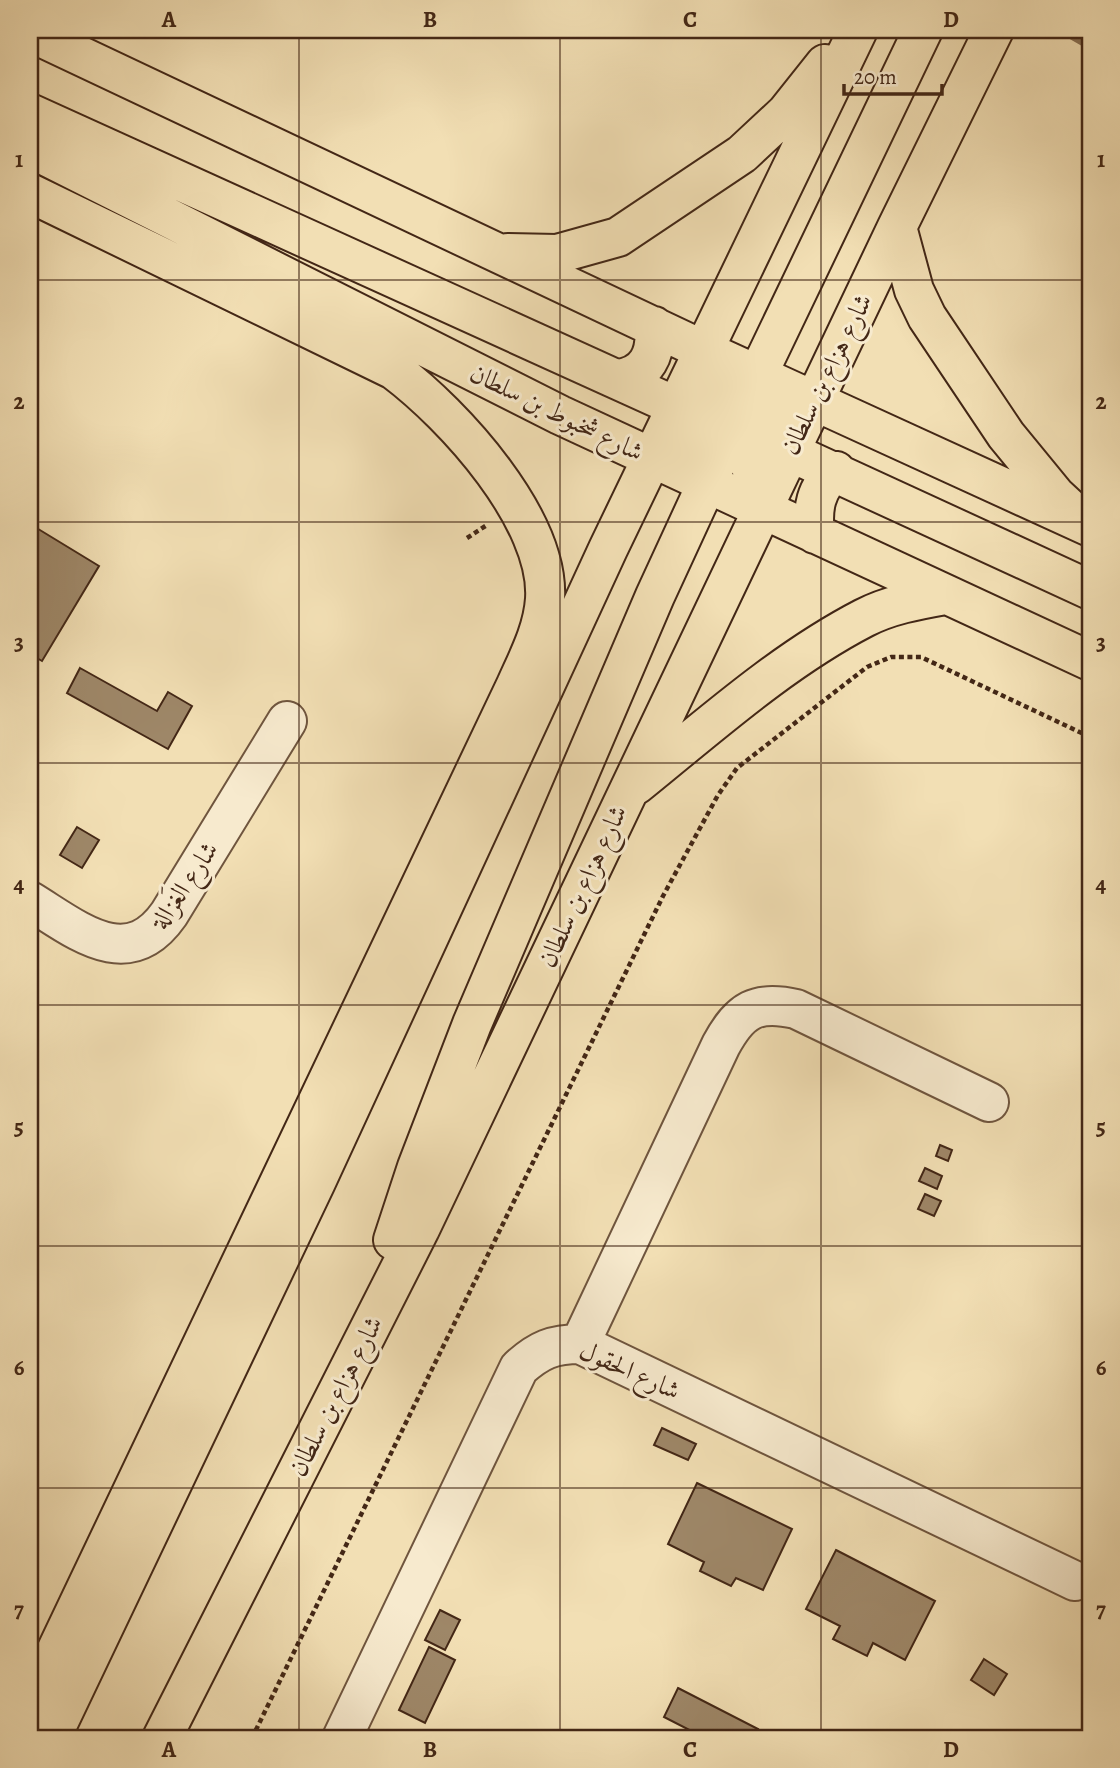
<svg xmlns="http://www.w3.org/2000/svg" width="1120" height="1768" font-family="Alegreya,Amiri,serif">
  <rect width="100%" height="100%" fill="#f2dfb4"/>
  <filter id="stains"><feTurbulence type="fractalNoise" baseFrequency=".00286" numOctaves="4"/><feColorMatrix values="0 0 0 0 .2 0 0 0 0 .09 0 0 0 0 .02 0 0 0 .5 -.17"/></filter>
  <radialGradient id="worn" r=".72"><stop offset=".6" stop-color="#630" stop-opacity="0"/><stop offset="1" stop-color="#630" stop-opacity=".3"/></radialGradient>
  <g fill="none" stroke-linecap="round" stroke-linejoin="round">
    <path stroke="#887054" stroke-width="10" d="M1064 30 1090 45"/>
  </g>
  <path fill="#9e8768" stroke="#432716" stroke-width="2" d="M30 524 99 566 42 661 30 654Z
    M80 668 157 711 168 692 192 706 168 749 67 693Z
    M77 827 99 840 82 868 60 855Z
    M940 1145 952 1150 948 1161 936 1156Z
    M925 1168 942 1176 937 1189 919 1181Z
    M925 1194 941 1201 934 1216 918 1209Z
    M662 1428 696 1444 688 1460 654 1445Z
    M697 1483 792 1529 763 1590 736 1578 731 1586 700 1571 704 1562 668 1544Z
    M836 1550 935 1601 905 1660 873 1643 867 1656 833 1639 840 1626 806 1609Z
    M440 1610 460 1620 445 1650 425 1640Z
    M429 1647 455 1660 425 1723 399 1710Z
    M984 1659 1007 1674 994 1695 971 1680Z
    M678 1688 758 1729 754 1738H705L664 1717Z"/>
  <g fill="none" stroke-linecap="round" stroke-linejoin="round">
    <g stroke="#6f553e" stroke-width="42">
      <path id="minor" d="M30 901C76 929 127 974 169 914L287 721
        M580 1344 721 1045C740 1010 756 1000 796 1009L989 1102
        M342 1738 519 1368C539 1350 553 1344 580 1344L1075 1581"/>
    </g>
    <g stroke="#432716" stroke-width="42">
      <path id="major" d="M30 32 703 350 1090 527
        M30 113 706 420C745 431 782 423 814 400
        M30 148 560 415 1090 661
        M30 193 394 370C454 415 550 520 545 599 543 630 528 658 516 685L30 1706
        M897 227 914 290 927 317 1006 435 1056 496 1070 509
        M508 253 557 254 618 237 742 154 786 113 825 64
        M618 379C647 375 657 354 654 326
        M652 458C692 440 734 435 777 446L1090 590
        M762 509C746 464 744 419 758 374L923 30
        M815 534C812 509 815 488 836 471
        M636 785C708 727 781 661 864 618 889 605 917 600 945 595
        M393 1240 417 1167 472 1024 655 596 720 455C727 418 720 383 703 350
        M51 1738 316 1182 608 549 858 30
        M162 1738 420 1229 897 227 994 30"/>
    </g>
    <path stroke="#432716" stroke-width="4.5" stroke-dasharray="5 3.5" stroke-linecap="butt" d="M467 538 487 525
      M252 1738 663 896 718 795 737 768 867 667 891 657H921L1090 737"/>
    <use href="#minor" stroke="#f7eace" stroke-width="38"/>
    <use href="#major" stroke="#f2dfb4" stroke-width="38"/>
  </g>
  <path fill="none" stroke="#432716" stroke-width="2" stroke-opacity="0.55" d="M299 30V1738M560 30V1738M821 30V1738M30 280H1090M30 522H1090M30 763H1090M30 1005H1090M30 1246H1090M30 1488H1090"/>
  <g text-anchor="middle" stroke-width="6" stroke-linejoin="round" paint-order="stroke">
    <g font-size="26" fill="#432716" stroke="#f7eace">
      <text transform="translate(826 374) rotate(-64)" y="9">شارع هزاع بن سلطان</text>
      <text transform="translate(557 412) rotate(26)" y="9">شارع شخبوط بن سلطان</text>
      <text transform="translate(184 885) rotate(-56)" y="9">شارع الغَزالة</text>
      <text transform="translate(582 886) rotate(-65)" y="9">شارع هزاع بن سلطان</text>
      <text transform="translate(630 1370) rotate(24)" y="9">شارع الحقول</text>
      <text transform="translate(335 1396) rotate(-63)" y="9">شارع هزاع بن سلطان</text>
    </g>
  </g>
  <rect width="1120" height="1768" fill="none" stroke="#f2dfb4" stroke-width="77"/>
  <path d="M844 84v10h98v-10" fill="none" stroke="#432716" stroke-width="3.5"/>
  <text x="854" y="84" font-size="21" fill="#432716" stroke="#f7eace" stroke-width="5" paint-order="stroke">20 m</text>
  <rect x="38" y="38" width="1044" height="1692" fill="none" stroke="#432716" stroke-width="2.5"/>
  <g font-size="23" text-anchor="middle" font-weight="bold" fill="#432716">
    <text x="169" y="27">A</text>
    <text x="430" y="27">B</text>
    <text x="690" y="27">C</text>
    <text x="951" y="27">D</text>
    <text x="19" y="167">1</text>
    <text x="1101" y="167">1</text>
    <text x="19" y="409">2</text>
    <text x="1101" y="409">2</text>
    <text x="19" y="650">3</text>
    <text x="1101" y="650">3</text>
    <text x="19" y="892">4</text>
    <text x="1101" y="892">4</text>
    <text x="19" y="1134">5</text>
    <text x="1101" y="1134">5</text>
    <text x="19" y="1375">6</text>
    <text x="1101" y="1375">6</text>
    <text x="19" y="1617">7</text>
    <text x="1101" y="1617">7</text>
    <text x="169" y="1757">A</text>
    <text x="430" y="1757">B</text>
    <text x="690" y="1757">C</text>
    <text x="951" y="1757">D</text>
  </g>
  <rect width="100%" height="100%" filter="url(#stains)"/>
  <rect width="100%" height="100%" fill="url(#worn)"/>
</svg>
